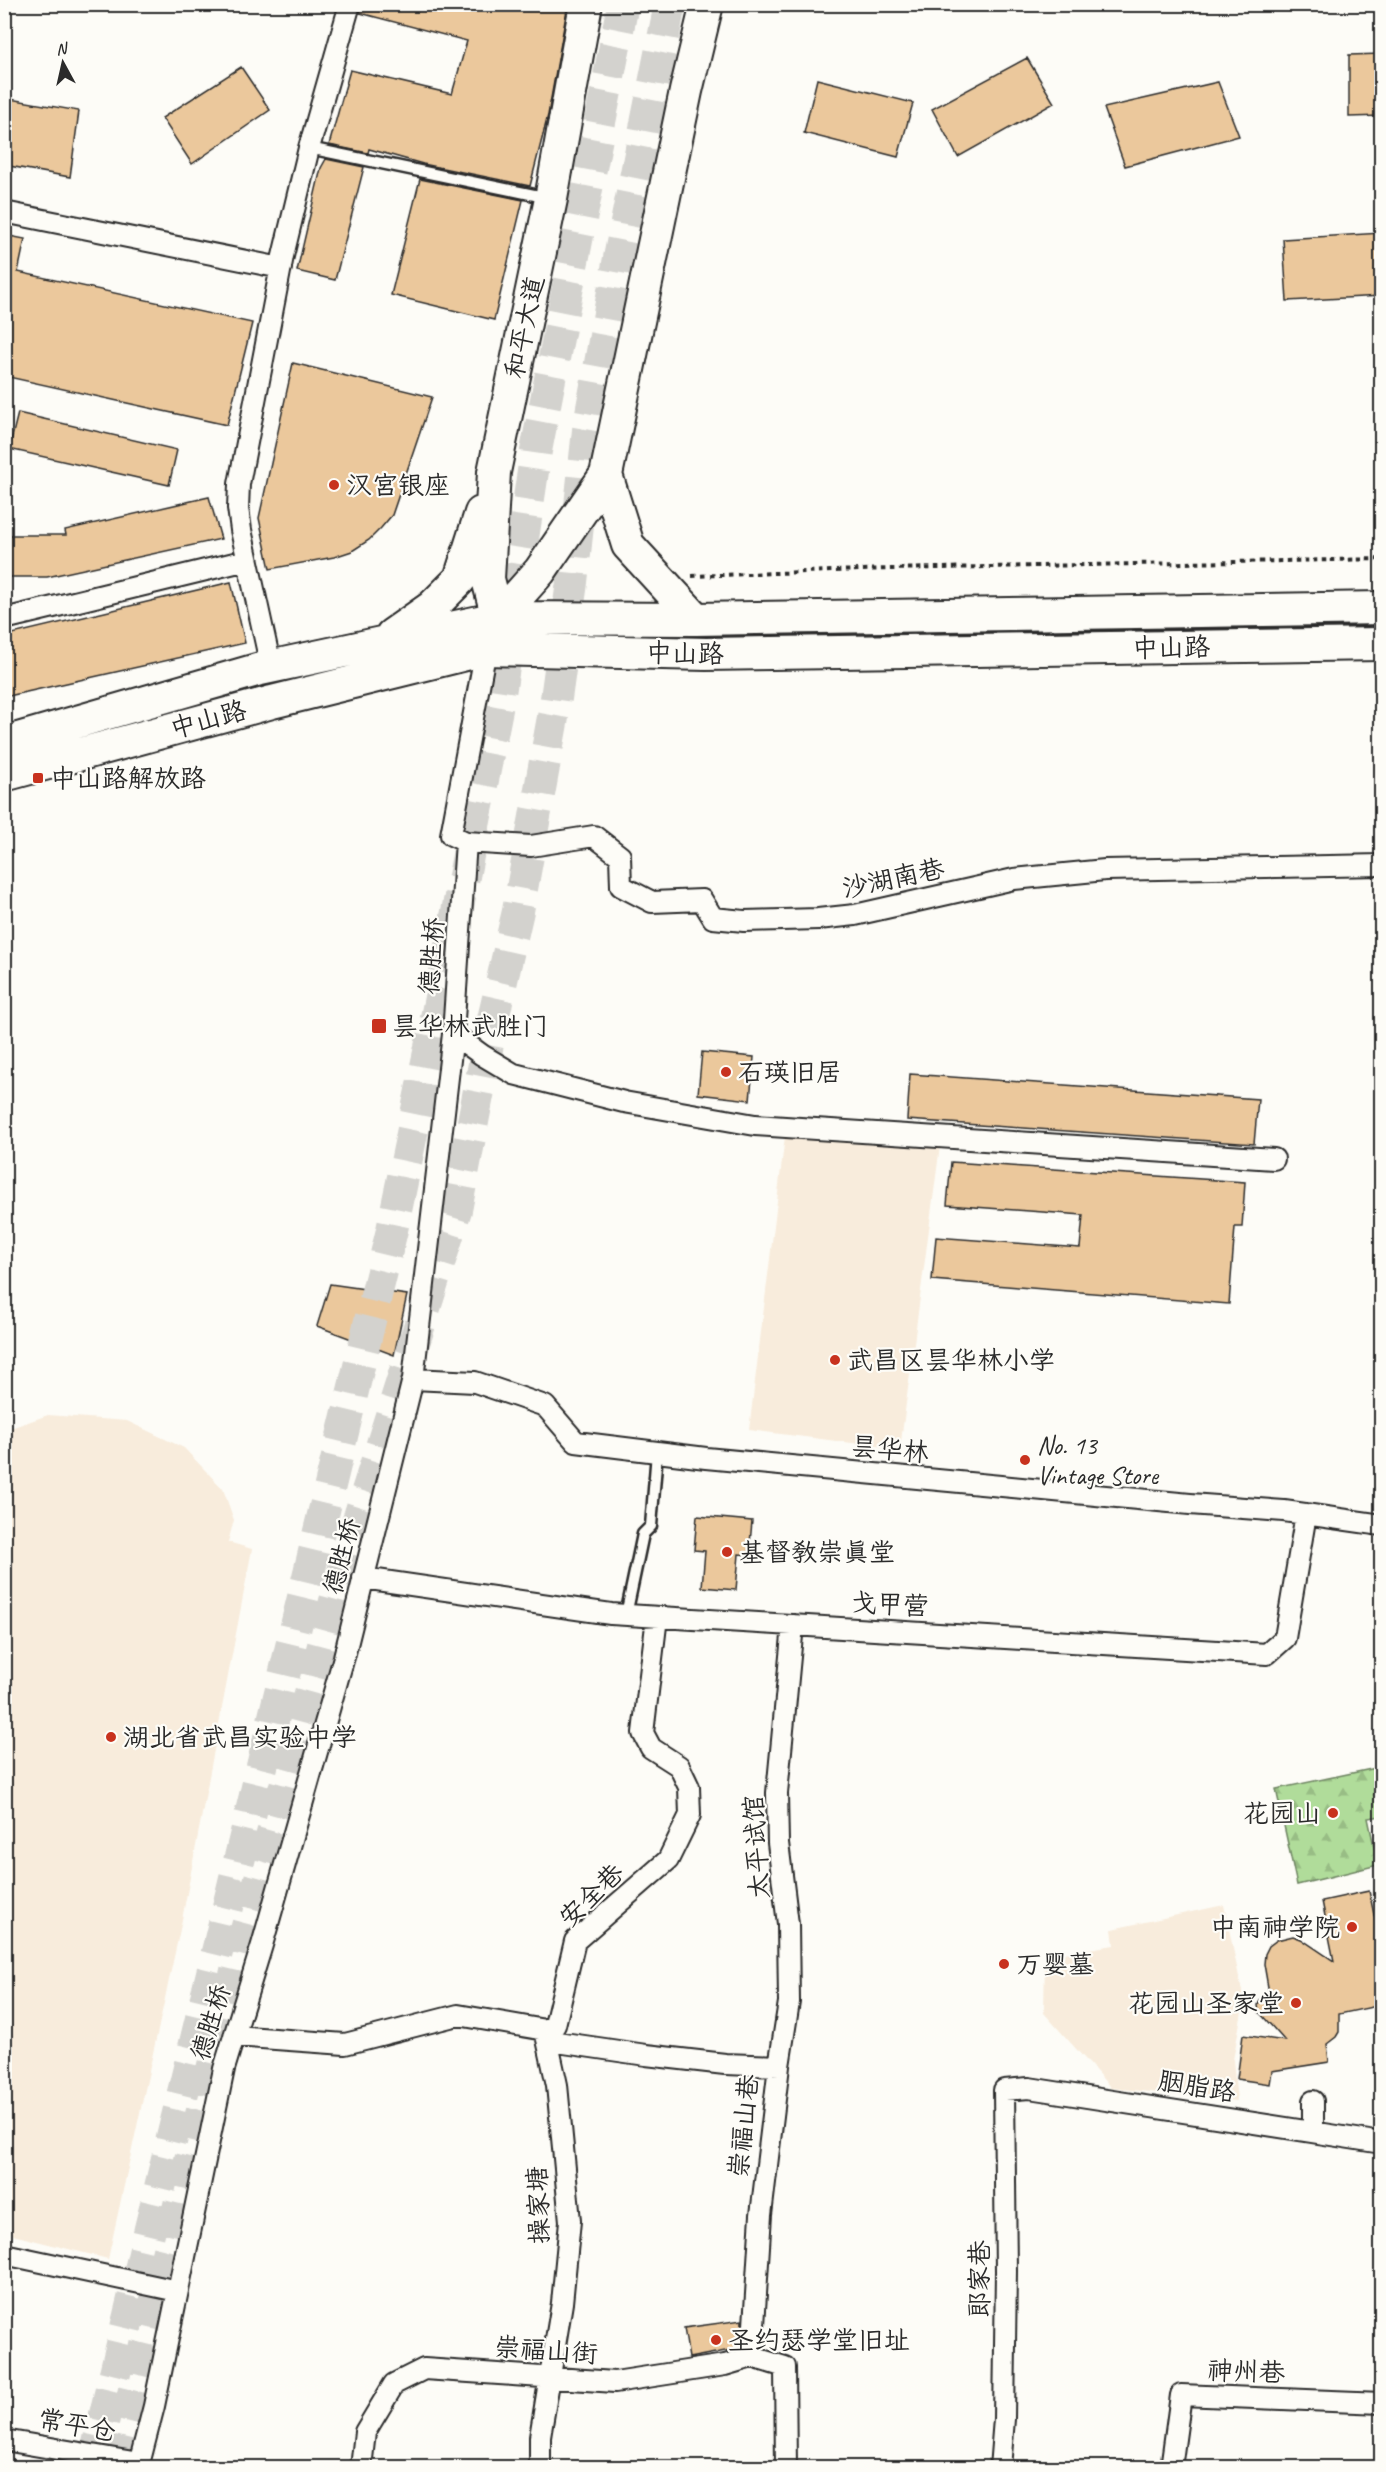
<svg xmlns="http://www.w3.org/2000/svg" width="1386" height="2472" font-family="Caveat,'LXGW WenKai TC',sans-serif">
  <defs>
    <pattern id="forest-firs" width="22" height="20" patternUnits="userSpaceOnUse" patternTransform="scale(1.5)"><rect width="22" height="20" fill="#b0dc9a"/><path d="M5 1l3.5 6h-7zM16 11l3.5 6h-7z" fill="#98bd85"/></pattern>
  </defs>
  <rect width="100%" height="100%" fill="#fdfcf7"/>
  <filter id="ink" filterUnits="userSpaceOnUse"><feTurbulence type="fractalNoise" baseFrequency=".0167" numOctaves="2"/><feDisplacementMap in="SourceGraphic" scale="12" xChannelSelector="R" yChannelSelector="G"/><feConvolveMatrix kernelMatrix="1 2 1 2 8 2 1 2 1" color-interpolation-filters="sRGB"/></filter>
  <g filter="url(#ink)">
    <path fill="#f8ecdc" d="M785 1136 940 1146 900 1449 749 1430Z
      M48 1415 127 1421 184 1448 223 1489 234 1520 228 1542 252 1549 181 1925 108 2259 5 2233V1430Z
      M1224 1905 1244 2001 1233 2060 1237 2101 1111 2088 1044 2013 1045 1956 1114 1945 1112 1929Z"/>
    <path fill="url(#forest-firs)" stroke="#6e8462" stroke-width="1.5" d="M1381 1767V1816L1368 1818 1378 1865 1297 1885 1276 1789Z"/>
    <path fill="#ebc89c" stroke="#2b2b2b" stroke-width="1.5" d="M362 4H568L548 115 530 186 423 164 369 149 368 153 329 145 350 70 452 94 467 41 360 13Z
      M1382 54V116L1349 117V55Z
      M1027 58 1054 103 958 157 932 109Z
      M241 67 270 110 192 164 162 118Z
      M817 79 913 103 898 157 804 133Z
      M1218 82 1239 136 1125 166 1104 108Z
      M4 98 79 111 70 177 4 165Z
      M326 159 364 167 335 280 297 271 321 168Z
      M420 179 523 200 494 320 391 295Z
      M1382 233V296L1287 301 1283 239Z
      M4 235 25 239 18 272 252 323 227 425 4 376Z
      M293 363 432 397 392 515 381 528 369 540 352 551 334 557 270 569 259 518Z
      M18 413 177 450 169 485 9 449Z
      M209 497 221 539 47 577H4V535H66L65 530Z
      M231 582 245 643 4 697V636Z
      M702 1052 754 1057 750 1100 698 1094Z
      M910 1074 1258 1099 1254 1144 907 1120Z
      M951 1162 1245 1182 1242 1227H1235L1229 1304 932 1280 936 1237 1080 1248 1083 1215 947 1205Z
      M330 1284 407 1295 394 1355 317 1326Z
      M697 1516 752 1521 749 1555 739 1554 736 1590 702 1587 705 1551 694 1550Z
      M1369 1891 1382 1952V2005L1339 2014V2032L1336 2037 1327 2044 1329 2062 1272 2071 1270 2084 1237 2079 1243 2035 1285 2041 1259 2012 1258 2005 1261 1998 1269 1993 1264 1964 1265 1954 1269 1946 1277 1940 1293 1936 1301 1939 1334 1961 1322 1901Z
      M742 2320 741 2348 689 2358 684 2328Z"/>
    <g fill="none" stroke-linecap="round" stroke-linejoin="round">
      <path stroke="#d3d2ce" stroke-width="32" stroke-dasharray="32 16" stroke-linecap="butt" d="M92 2468 392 1230 434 1028 500 694 536 451 623 4
        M115 2468 245 1934 351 1542 456 1210 491 1028 518 911 555 706 572 582 588 430 619 258 670 4"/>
      <g stroke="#2b2b2b" stroke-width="15">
        <path id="lane" d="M309 148 549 198
          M626 1615 643 1534 651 1526 657 1452"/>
      </g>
      <g stroke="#2b2b2b" stroke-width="24">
        <path id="street" d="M4 212 281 268
          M4 619 247 560
          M271 667 241 530 238 508 239 484 283 256 309 148 350 4
          M466 842 531 846 594 836 620 856 621 886 652 902 702 900 713 918 744 921 818 919 855 915 1014 879 1105 870 1382 865
          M453 1034 482 1055 514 1074 624 1102 755 1125 1274 1159
          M413 1379 475 1382 545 1406 576 1442 706 1458 1190 1504 1284 1511 1382 1525
          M363 1578 611 1614 1267 1654 1285 1638 1306 1514
          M545 2030 557 2042 646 2055 725 2064 779 2066 761 2215 752 2357
          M234 2036 345 2044 458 2015 545 2030 555 2025 575 1941 668 1860 690 1815 689 1787 679 1766 651 1748 643 1733 657 1617
          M779 2066 789 2002 788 1924 778 1843 777 1793 793 1625
          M1313 2122V2101
          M4 2254 173 2290
          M4 2440 139 2463
          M138 2468 154 2406 224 2069 262 1945 344 1657 413 1379 453 1034 466 842 451 835 486 649
          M361 2468 365 2432 394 2384 424 2369 615 2382 725 2365 752 2357 785 2367 786 2468
          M540 2468V2437L562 2303 570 2221 557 2085 545 2030
          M1000 2468 1004 2419 1006 2271 1004 2090 1029 2088 1382 2143
          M1171 2468 1181 2395 1382 2403"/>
      </g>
      <g stroke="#2b2b2b" stroke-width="36">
        <path id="primary" d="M498 618 540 571 606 475
          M696 619 628 545 606 475 686 91 707 4
          M392 635 432 607 460 579 481 513
          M490 637 498 618 488 579 494 472 551 199 586 4
          M4 743 260 669 498 618 696 619 1382 608
          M4 775 272 702 486 649 706 654 1382 644"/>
      </g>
      <path stroke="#2b2b2b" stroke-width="4" stroke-dasharray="4.5 4.5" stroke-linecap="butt" d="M692 576 889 569 1382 559"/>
      <use href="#lane" stroke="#fdfcf7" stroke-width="10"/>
      <use href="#street" stroke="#fdfcf7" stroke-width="20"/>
      <use href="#primary" stroke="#fdfcf7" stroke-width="32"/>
    </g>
  </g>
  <g fill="#c8321e" stroke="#fdfcf7" stroke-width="2">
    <circle cx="334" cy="485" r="6"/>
    <rect x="32" y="772" width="12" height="12" rx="3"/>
    <rect x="371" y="1018" width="16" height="16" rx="3"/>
    <circle cx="726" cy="1072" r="6"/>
    <circle cx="835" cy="1360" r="6"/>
    <circle cx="1025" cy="1460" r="6"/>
    <circle cx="727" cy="1552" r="6"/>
    <circle cx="111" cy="1737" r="6"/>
    <circle cx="1333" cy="1813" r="6"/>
    <circle cx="1352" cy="1927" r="6"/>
    <circle cx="1004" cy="1964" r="6"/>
    <circle cx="1296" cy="2003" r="6"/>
    <circle cx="716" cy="2340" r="6"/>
  </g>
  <g text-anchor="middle" stroke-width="4.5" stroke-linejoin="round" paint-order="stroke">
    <g font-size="26" fill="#2b2b2b" stroke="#fdfcf7">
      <text transform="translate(524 327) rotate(-78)" y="9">和平大道</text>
      <text transform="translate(1171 647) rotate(-1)" y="9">中山路</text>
      <text transform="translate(685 653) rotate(1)" y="9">中山路</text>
      <text transform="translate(208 719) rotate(-15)" y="9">中山路</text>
      <text transform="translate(893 878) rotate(-12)" y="9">沙湖南巷</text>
      <text transform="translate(431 956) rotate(-86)" y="9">德胜桥</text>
      <text transform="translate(890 1449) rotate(5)" y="9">昙华林</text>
      <text transform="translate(341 1556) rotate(-76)" y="9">德胜桥</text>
      <text transform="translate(890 1604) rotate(3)" y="9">戈甲营</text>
      <text transform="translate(756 1847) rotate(-94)" y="9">太平试馆</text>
      <text transform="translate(591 1895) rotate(-44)" y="9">安全巷</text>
      <text transform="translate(210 2022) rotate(-73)" y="9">德胜桥</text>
      <text transform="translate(1197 2086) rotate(9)" y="9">胭脂路</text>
      <text transform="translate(743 2126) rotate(-84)" y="9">崇福山巷</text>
      <text transform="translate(538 2205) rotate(-92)" y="9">操家塘</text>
      <text transform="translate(979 2279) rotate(-90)" y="9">郎家巷</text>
      <text transform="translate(546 2350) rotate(4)" y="9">崇福山街</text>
      <text transform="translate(1246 2371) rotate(2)" y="9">神州巷</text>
      <text transform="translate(77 2425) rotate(10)" y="9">常平仓</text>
    </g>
    <g font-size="26" fill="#2b2b2b" stroke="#fdfcf7" text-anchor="start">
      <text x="346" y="494">汉宫银座</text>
      <text x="50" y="787">中山路解放路</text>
      <text x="392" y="1035">昙华林武胜门</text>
      <text x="738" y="1081">石瑛旧居</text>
      <text x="847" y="1369">武昌区昙华林小学</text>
      <text x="1037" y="1454">No. 13<tspan x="1037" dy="30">Vintage Store</tspan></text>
      <text x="739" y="1561">基督教崇真堂</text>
      <text x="123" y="1746">湖北省武昌实验中学</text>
      <text x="1321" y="1822" text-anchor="end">花园山</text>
      <text x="1340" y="1936" text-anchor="end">中南神学院</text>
      <text x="1016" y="1973">万婴墓</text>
      <text x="1284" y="2012" text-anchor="end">花园山圣家堂</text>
      <text x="728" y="2349">圣约瑟学堂旧址</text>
    </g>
  </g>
  <rect width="1386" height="2472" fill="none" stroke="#fdfcf7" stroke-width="24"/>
  <rect x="12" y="12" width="1362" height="2448" fill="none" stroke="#2b2b2b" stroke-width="2" filter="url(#ink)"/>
  <g transform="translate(63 63) rotate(352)" stroke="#fdfcf7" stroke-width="4.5" paint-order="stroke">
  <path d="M0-4.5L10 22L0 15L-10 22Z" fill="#2b2b2b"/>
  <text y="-9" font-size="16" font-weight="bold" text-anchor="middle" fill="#2b2b2b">N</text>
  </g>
</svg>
